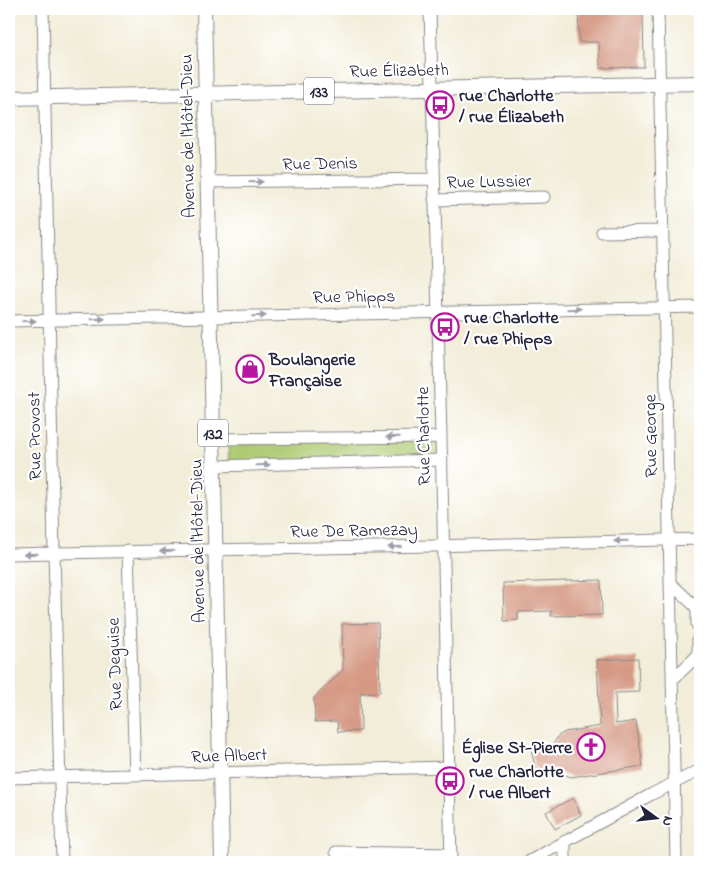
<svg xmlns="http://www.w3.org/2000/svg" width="709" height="871" font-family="'Indie Flower',sans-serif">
  <rect width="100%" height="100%" fill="#fff"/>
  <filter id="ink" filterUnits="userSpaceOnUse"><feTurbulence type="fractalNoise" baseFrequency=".02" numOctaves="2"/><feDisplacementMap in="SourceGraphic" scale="10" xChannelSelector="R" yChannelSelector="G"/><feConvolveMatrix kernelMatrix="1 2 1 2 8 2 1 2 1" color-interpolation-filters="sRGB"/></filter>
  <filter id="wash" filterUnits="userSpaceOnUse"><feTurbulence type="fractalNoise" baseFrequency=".0096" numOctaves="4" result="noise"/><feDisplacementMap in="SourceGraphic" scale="20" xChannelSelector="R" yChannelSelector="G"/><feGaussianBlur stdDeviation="1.12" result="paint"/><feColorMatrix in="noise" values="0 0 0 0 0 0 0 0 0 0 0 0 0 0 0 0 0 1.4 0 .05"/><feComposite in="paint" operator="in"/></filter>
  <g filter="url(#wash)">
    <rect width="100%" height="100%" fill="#f2edd8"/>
    <path fill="#aecb73" stroke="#687657" d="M444 432 445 458 229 462 228 445Z"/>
    <g id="blocks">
      <path fill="#d59984" d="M578 9H643L644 67 600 68 599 42H579Z
        M601 580 602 615 551 616V611L518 612V620L504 621 503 583Z
        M378 623 380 692 360 693 361 731 338 732 337 721 315 722 314 698 343 670 342 624Z
        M638 658 639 692 615 693 616 724 636 721 643 766 571 777 563 774 556 770 537 774 531 750 553 745 558 736 565 732 600 726 597 660Z
        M573 798 581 815 555 829 546 812Z"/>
    </g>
  </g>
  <g filter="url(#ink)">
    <use href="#blocks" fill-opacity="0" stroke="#8a888a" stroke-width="1"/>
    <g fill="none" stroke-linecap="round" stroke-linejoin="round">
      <g stroke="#8a888a" stroke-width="13">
        <path id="minor" d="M43 9 54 553 62 862
          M430 9 441 437 451 862
          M658 9 676 862
          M207 182 434 179
          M434 200 544 197
          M602 232 662 231
          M9 321 700 307
          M214 439 441 437
          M214 466 442 460
          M128 551 135 775
          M9 554 205 550 432 546 700 539
          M670 583 695 606 697 611V625
          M672 680 696 657 698 652V639
          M9 778 449 767
          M565 841V862
          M336 852 451 854
          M528 862 652 794 700 770"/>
      </g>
      <g stroke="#8a888a" stroke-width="16">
        <path id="major" d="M204 9 222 862
          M9 98 700 83"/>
      </g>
      <use href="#minor" stroke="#fff" stroke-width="11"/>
      <use href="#major" stroke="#fff" stroke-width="14"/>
    </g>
    <defs><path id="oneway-solid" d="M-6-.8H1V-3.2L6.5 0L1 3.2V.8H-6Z" transform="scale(1.25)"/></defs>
    <g fill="#9c9ca7">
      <use href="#oneway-solid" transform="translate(256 182) rotate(-1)"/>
      <use href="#oneway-solid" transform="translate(574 309) rotate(-1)"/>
      <use href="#oneway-solid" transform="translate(259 316) rotate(-1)"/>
      <use href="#oneway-solid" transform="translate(98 319) rotate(-1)"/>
      <use href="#oneway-solid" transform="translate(29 321) rotate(-2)"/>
      <use href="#oneway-solid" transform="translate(393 437) rotate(179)"/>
      <use href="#oneway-solid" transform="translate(263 465) rotate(-2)"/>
      <use href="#oneway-solid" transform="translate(621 541) rotate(178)"/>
      <use href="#oneway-solid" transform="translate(395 547) rotate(179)"/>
      <use href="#oneway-solid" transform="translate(167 551) rotate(179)"/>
      <use href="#oneway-solid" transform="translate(31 554) rotate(179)"/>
    </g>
  </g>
  <defs>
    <g id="bus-ring" transform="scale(1.4375)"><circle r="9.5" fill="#fff" stroke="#b5179e" stroke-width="1.5"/><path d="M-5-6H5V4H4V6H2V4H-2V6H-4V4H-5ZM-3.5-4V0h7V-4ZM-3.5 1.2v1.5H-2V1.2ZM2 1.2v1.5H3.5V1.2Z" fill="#b5179e"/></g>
    <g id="shop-ring" transform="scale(1.4375)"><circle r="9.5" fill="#fff" stroke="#b5179e" stroke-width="1.5"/><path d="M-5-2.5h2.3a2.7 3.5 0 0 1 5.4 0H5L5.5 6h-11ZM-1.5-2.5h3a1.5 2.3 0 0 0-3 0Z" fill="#b5179e"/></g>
    <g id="church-ring" transform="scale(1.4375)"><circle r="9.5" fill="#fff" stroke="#b5179e" stroke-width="1.5"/><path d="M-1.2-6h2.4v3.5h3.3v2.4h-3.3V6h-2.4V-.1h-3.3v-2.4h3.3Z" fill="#b5179e"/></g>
  </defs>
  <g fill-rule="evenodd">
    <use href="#bus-ring" x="440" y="105"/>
    <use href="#bus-ring" x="445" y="327"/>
    <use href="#shop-ring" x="250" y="369"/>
    <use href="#church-ring" x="591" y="747"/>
    <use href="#bus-ring" x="450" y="781"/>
  </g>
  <g text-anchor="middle" stroke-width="4.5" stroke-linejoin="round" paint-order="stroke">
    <g fill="#fff" stroke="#646476" stroke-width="1">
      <rect x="304" y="77.5" width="30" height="27" rx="4"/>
      <rect x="198" y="419.5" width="30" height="27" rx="4"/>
    </g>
    <g font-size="16" font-weight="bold" fill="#22223b">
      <text x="319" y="97">133</text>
      <text x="213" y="439">132</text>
    </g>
    <g font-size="18" fill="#22223b" stroke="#fff">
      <text transform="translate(399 70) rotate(-1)" y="6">Rue Élizabeth</text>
      <text transform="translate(187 136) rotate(-91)" y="6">Avenue de l'Hôtel-Dieu</text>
      <text transform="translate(320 163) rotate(-1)" y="6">Rue Denis</text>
      <text transform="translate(489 181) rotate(-1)" y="6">Rue Lussier</text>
      <text transform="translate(354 296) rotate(-1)" y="6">Rue Phipps</text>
      <text transform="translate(34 436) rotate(-91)" y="6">Rue Provost</text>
      <text transform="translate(423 436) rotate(-91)" y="6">Rue Charlotte</text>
      <text transform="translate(650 436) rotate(-91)" y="6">Rue George</text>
      <text transform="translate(354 530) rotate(-1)" y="6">Rue De Ramezay</text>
      <text transform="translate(197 541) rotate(-91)" y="6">Avenue de l'Hôtel-Dieu</text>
      <text transform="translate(114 664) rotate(-92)" y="6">Rue Deguise</text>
      <text transform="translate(229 755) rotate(-2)" y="6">Rue Albert</text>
    </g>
    <g font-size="18" font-weight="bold" fill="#22223b" stroke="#fff" text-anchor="start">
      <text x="459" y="101">rue Charlotte<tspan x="459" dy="21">/ rue Élizabeth</tspan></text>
      <text x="464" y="323">rue Charlotte<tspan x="464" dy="21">/ rue Phipps</tspan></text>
      <text x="269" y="365">Boulangerie<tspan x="269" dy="21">Française</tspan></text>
      <text x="572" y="753" text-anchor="end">Église St-Pierre</text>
      <text x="469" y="777">rue Charlotte<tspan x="469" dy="21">/ rue Albert</tspan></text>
    </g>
  </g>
  <rect width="709" height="871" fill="none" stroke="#fff" stroke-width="30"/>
  <g transform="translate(656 818) rotate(105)" stroke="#ffffff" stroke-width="4" paint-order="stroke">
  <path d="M0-4L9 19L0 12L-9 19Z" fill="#22223b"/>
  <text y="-8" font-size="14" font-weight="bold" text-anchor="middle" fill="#22223b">N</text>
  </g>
</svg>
